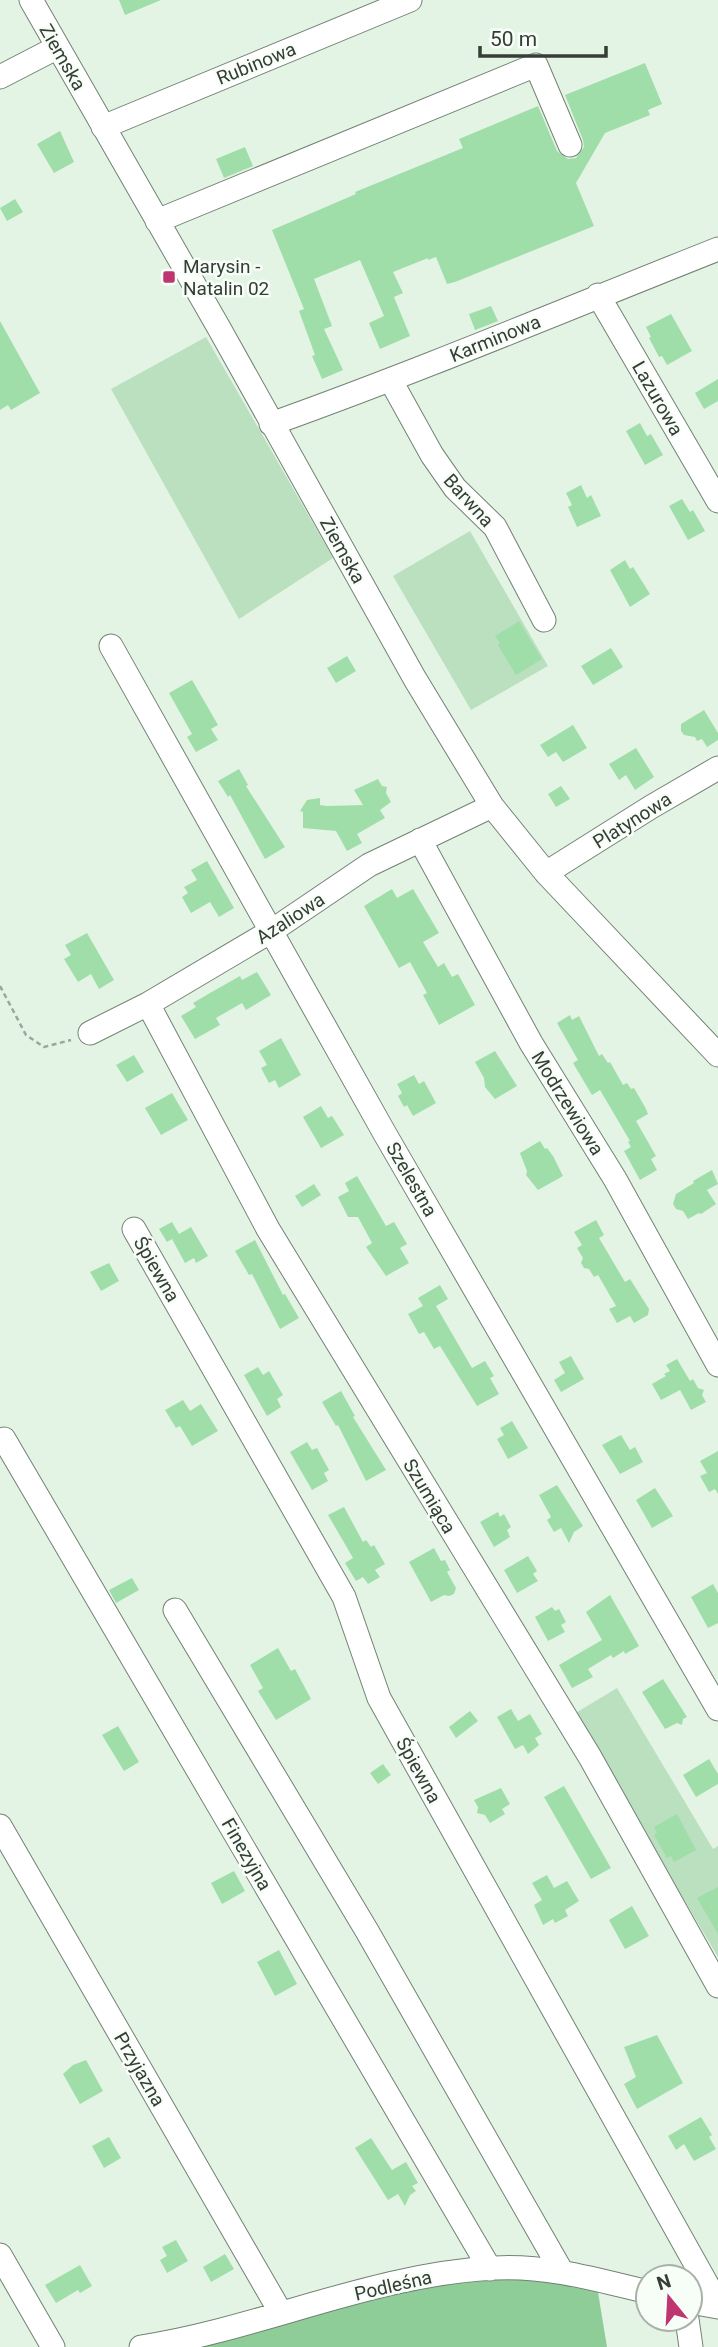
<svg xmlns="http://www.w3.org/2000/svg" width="718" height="2347" font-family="Roboto,sans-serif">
  <rect width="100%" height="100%" fill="#e3f4e5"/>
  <path fill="#bae0bf" d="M206 337 333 558 239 619 111 389Z
    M470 531 548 666 471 710 393 576Z
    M617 1688 713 1849 718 1846V1957L574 1714Z"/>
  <path fill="#8fcd98" d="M501 2275 597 2286 607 2347H180L386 2290Z"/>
  <path fill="#9fdea9" d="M119 0H161L125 15Z
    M645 63 662 104 648 110 650 115 605 133 576 183 594 226 455 282 447 284 436 257 428 260V258L393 272 403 293 394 297 410 336 380 349 369 323 384 316 360 260 314 279 332 326 324 329 343 370 322 379 312 356 315 355 299 311 304 309 272 230 356 194 355 192 463 148 459 139 538 106 557 151 568 159 576 158 584 147 583 140 565 95Z
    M60 131 74 162 54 173 37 144Z
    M245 147 253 166 224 178 216 159Z
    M15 199 23 212 7 221 0 208Z
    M491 306 498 321 475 330 469 314Z
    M671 314 692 351 667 365 662 356 659 357 649 338 651 337 646 327Z
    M0 321 40 393 11 410 8 405 0 410Z
    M718 379V401L704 409 695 393Z
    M640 423 647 436 651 434 663 455 645 465 626 431Z
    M581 485 587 498 591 495 601 516 577 527 568 507 572 505 566 493Z
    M682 499 690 512 693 510 705 531 688 540 669 506Z
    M625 560 630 569 633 567 650 594 630 607 610 570Z
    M519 621 542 659 516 675 498 645 500 643 495 636Z
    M611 648 623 667 593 685 581 666Z
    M347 656 356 671 336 683 327 668Z
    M192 680 218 725 211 729 218 740 196 752 187 737 192 734 169 693Z
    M704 710 718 733V740L707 747 702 739 697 741 695 737 684 735 681 731V724Z
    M573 725 587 748 563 762 556 752 548 757 540 745Z
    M636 748 654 777 635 790 626 775 619 780 609 764Z
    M239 769 248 785 246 786 285 847 265 859 230 795 228 797 218 781Z
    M378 779 382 786 387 787 386 793 391 802 380 810 385 818 357 834 362 843 347 851 336 831 303 828V812L300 811 307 800 320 798V805L327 806 363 805 354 790Z
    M561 786 570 799 556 807 548 794Z
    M207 861 234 908 219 917 210 902 191 913 182 897 188 893 184 887 197 880 191 870Z
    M392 889 397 898 413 889 439 933 423 942 438 967 444 963 452 977 458 974 475 1005 439 1025 423 995 427 993 410 962 399 968 364 906Z
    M87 933 114 980 99 989 91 974 78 982 64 959 71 955 65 945Z
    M257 972 271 995 246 1010 242 1003 216 1018 220 1025 195 1039 181 1016 196 1007 193 1003 210 993 240 976 242 980Z
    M570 1015 572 1020 579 1016 599 1056 602 1054 608 1063 610 1062 623 1085 627 1083 631 1089 634 1088 645 1107 648 1114 636 1121 656 1156 651 1159 657 1170 640 1180 624 1151 631 1147 628 1142 630 1141 600 1090 592 1095 573 1063 578 1060 557 1023Z
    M281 1038 301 1075 279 1088 275 1080 269 1083 261 1068 267 1065 259 1051Z
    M495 1051 517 1086 495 1099 485 1087 484 1078 475 1062Z
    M134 1055 144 1072 127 1082 116 1065Z
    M414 1075 419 1084 424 1081 436 1103 413 1116 407 1105 404 1107 398 1096 402 1093 397 1084Z
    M172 1093 188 1120 161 1135 145 1108Z
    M321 1106 328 1118 332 1116 344 1135 321 1148 303 1117Z
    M540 1141 545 1149 547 1148 553 1156 563 1176 538 1190 526 1175 527 1171 520 1153Z
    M712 1170 718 1184 707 1190 716 1204 701 1214 699 1213 688 1219 683 1211 676 1209 673 1204 676 1194 694 1183 693 1181Z
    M357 1176 386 1226 394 1222 407 1244 400 1248 409 1263 386 1276 366 1247 372 1243 358 1217H348L338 1197 349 1191 345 1183Z
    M314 1184 321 1195 302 1207 295 1196Z
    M596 1220 604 1235 599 1238 625 1282 630 1279 649 1309 648 1315 634 1323 630 1316 617 1323 609 1309 616 1306 598 1275 594 1277 589 1269 584 1268 581 1263 583 1258 577 1248 582 1245 574 1232Z
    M172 1222 179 1234 191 1227 208 1256 196 1263 194 1258 185 1263 172 1239 167 1242 159 1229Z
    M255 1240 283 1295 285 1294 299 1318 280 1329 252 1274 249 1275 235 1251Z
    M109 1263 119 1281 101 1291 90 1272Z
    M440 1285 448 1299 436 1306 472 1368 485 1361 494 1376 490 1378 499 1394 477 1406 440 1346 434 1349 424 1332 419 1334 408 1314 423 1306 418 1298Z
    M571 1356 584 1379 561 1392 554 1380 565 1373 559 1362Z
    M677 1359 690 1381 693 1379 698 1388 704 1390 702 1395 706 1402 691 1410 680 1390 661 1400 652 1384 666 1376 664 1374 670 1371 666 1365Z
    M258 1367 263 1375 269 1371 283 1395 277 1399 281 1407 267 1416 244 1375Z
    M341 1391 355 1416 353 1417 386 1470 366 1481 338 1425 336 1426 322 1402Z
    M183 1400 190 1411 201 1404 218 1431 192 1446 180 1426 176 1428 165 1410Z
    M512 1421 528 1448 508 1459 497 1439 504 1435 500 1428Z
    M621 1435 630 1450 635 1447 643 1462 620 1474 602 1445Z
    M307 1442 312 1450 317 1448 329 1470 324 1473 328 1481 312 1490 290 1452Z
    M718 1451V1494L715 1489 709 1492 700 1476 707 1473 700 1461Z
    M557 1485 583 1526 574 1532 569 1543 561 1528 554 1532 547 1520 551 1517 539 1495Z
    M655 1488 673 1516 652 1528 636 1500Z
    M344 1507 363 1542 366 1540 371 1547 374 1545 385 1564 375 1570 380 1577 368 1584 363 1577 356 1581 345 1563 353 1558 328 1515Z
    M498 1512 500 1517 504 1514 511 1527 507 1530 510 1537 494 1547 480 1522Z
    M434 1548 441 1561 445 1560 450 1570 447 1572 456 1588 454 1594 449 1596 444 1595 431 1602 409 1562Z
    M528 1556 537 1571 533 1574 538 1581 517 1593 504 1570Z
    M132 1578 139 1590 116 1603 109 1590Z
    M713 1584 718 1593V1623L708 1628 691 1597Z
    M610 1595 639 1646 625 1654 624 1651 613 1658 611 1655 588 1669 593 1677 572 1688 559 1665 602 1640 586 1612Z
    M552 1607 555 1611 559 1609 566 1622 561 1625 565 1632 548 1641 535 1617Z
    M278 1648 291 1671 295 1669 311 1699 276 1720 258 1691 263 1688 250 1665Z
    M663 1679 687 1717 683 1719 682 1725 677 1723 665 1729 642 1692Z
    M511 1709 518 1721 530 1714 542 1734 535 1738 539 1745 528 1754 523 1745 515 1749 497 1717Z
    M470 1711 478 1721 456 1738 449 1727Z
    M118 1726 139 1762 124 1771 102 1735Z
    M709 1759 718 1774V1784L696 1797 683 1775Z
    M383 1764 391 1775 378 1784 370 1773Z
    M564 1786 611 1868 591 1879 544 1797Z
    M501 1788 510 1804 502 1809 505 1814 490 1823 485 1815 477 1813 478 1807 474 1800Z
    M677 1814 696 1850 674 1862 671 1856 667 1858 654 1835 657 1833 654 1827Z
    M234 1871 245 1891 222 1904 211 1883Z
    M547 1875 554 1888 567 1881 579 1901 565 1910 568 1916 555 1923 553 1919 543 1925 534 1905 542 1900 532 1883Z
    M718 1887V1934L697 1898Z
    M632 1906 649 1936 625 1949 609 1920Z
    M279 1950 297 1984 275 1996 257 1962Z
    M657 2035 683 2083 637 2109 624 2084 636 2077 624 2047Z
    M86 2060 103 2091 80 2104 63 2074 73 2065Z
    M701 2117 712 2135 709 2137 716 2149 694 2161 684 2144 676 2150 668 2136Z
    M109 2137 121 2158 104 2168 92 2146Z
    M371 2138 392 2170 406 2162 418 2183 412 2186 416 2191 410 2195 405 2206 398 2194 388 2200 355 2148Z
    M176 2240 188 2261 167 2273 160 2260 167 2256 162 2247Z
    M225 2254 234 2269 211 2282 203 2267Z
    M80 2265 92 2286 80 2293 78 2290 56 2303 45 2285Z"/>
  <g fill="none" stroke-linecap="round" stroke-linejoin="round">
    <g stroke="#728274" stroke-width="25">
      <path id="minor" d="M31 0 219 328 415 679 492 806 546 873 718 1055
        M0 77 58 47
        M103 127 410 0
        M157 221 536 65 570 145
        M598 295 718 501
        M391 381 432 455 455 488 495 527 544 620
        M271 424C422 370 569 308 718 249
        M111 646 385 1134 718 1709
        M420 840 531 1043 615 1179 718 1365
        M546 873 651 807 718 768
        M148 1004 268 1229 590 1757 718 1986
        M90 1033 148 1004 273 930 369 865 492 806
        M134 1229 344 1597 379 1698 718 2304
        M4 1439 490 2269
        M175 1610 367 1931 562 2272
        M0 1826 281 2313
        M0 2255 53 2347
        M690 2302 718 2307
        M687 2319 691 2347
        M141 2347C260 2329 373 2274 495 2268 547 2265 598 2280 648 2292"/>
    </g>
    <path stroke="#9aa79c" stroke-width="2.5" stroke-dasharray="5 3.5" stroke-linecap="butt" d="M0 986 26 1035 44 1047 71 1040"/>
    <use href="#minor" stroke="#fff" stroke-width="23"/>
  </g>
  <rect fill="#be3570" stroke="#f7fef8" stroke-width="2.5" x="162" y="270" width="14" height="14" rx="3.5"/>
  <g text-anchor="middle" stroke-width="5" stroke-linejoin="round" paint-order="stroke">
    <g font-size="19" fill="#363d37" stroke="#f7fef8">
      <text transform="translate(63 57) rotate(60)" y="7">Ziemska</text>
      <text transform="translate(256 63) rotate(-22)" y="7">Rubinowa</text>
      <text transform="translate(495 338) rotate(-22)" y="7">Karminowa</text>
      <text transform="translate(658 398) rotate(60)" y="7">Lazurowa</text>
      <text transform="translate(469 500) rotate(48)" y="7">Barwna</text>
      <text transform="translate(343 550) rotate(61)" y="7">Ziemska</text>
      <text transform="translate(632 820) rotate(-32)" y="7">Platynowa</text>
      <text transform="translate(290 918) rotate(-33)" y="7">Azaliowa</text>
      <text transform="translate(568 1103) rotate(58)" y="7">Modrzewiowa</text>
      <text transform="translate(412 1179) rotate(60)" y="7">Szelestna</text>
      <text transform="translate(157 1269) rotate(60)" y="7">Śpiewna</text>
      <text transform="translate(430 1496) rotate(59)" y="7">Szumiąca</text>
      <text transform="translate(419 1770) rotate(61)" y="7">Śpiewna</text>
      <text transform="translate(247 1854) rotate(60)" y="7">Finezyjna</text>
      <text transform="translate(140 2069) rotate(60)" y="7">Przyjazna</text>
      <text transform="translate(393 2285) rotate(-13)" y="7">Podleśna</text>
    </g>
    <g font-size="19" fill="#363d37" stroke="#f7fef8" text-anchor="start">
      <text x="183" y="273">Marysin -<tspan x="183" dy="22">Natalin 02</tspan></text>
    </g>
  </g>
  <g transform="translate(669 2298) rotate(342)"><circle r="33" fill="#f7fef8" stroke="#aab1ab" stroke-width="2"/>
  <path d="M0-5L12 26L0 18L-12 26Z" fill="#be3570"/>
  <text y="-10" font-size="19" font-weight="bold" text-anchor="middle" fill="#363d37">N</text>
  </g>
  <path d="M480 46v10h126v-10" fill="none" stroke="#363d37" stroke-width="3.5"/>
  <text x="490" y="46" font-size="21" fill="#363d37" stroke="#f7fef8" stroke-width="5" paint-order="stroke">50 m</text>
</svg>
